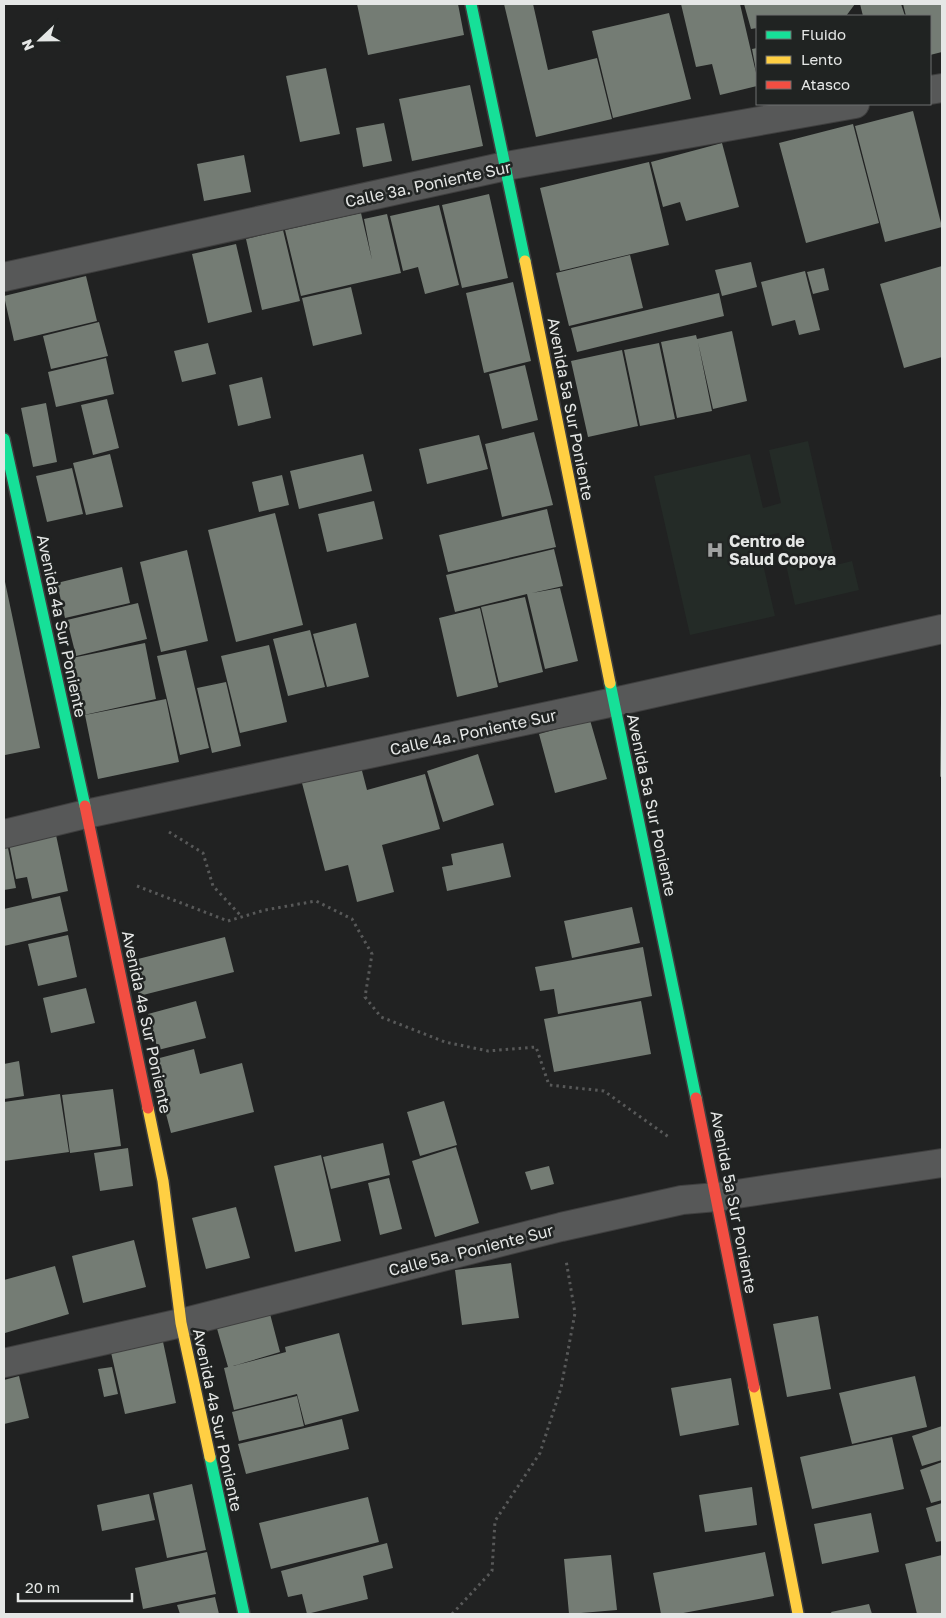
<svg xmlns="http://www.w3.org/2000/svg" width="946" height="1618" font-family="'Golos Text',sans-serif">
  <rect width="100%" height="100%" fill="#212222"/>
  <path fill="#242b27" d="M808 441 836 565 852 561 859 590 795 605 779 533 757 538 775 616 690 635 654 476 750 454 763 508 781 503 769 450Z"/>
  <path fill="#747c74" d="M357 4H458L464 35 368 55Z
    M504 4H533L548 70 597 58 612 119 536 137Z
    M681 4H740L757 77V86L720 95 712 64 696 67Z
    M744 4H855L846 16H757V28L751 29Z
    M860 4H901L905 16H863Z
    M903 4H942V52L930 55V16H906Z
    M669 13 691 99 613 118 592 31Z
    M757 48V69L756 70 752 49Z
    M326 68 340 134 300 142 286 76Z
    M470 85 483 146 412 161 399 99Z
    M913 111 942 227 885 242 855 126Z
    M384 123 392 161 363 167 356 128Z
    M853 124 879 223 806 243 779 143Z
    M722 143 739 207 686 221 680 202 663 207 651 162Z
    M244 155 251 192 204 201 197 164Z
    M649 162 669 245 560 271 540 188Z
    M489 194 508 278 462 288 442 205Z
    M439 205 459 285 425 294 418 267 403 271 390 216Z
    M361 213 372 260 364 219 387 214 401 273 301 296 285 230Z
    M283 230 300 301 262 310 246 239Z
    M236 244 252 312 208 323 192 254Z
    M630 255 643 308 569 326 556 273Z
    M751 262 757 287 722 296 715 270Z
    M942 266V357L904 368 880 284Z
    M824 268 829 290 813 294 807 272Z
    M805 271 820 330 799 335 795 320 772 326 761 282Z
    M86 276 97 321 14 341 4 296Z
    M513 282 531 361 484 373 466 293Z
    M351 287 362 334 313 346 302 298Z
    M719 293 724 316 577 352 571 328Z
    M99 322 108 356 51 369 43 336Z
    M732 331 747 401 713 409 698 342 712 411 677 418 661 342 696 335 697 339Z
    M208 343 216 374 182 382 174 351Z
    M659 343 675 419 640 426 624 350Z
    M622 350 638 426 588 437 571 361Z
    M106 358 114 394 56 407 48 372Z
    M525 365 538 420 502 429 489 374Z
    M262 377 271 418 238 426 229 385Z
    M107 399 119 448 93 455 81 405Z
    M46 403 57 462 33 467 21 408Z
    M534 432 553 505 502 517 485 444Z
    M479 435 488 469 427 484 419 449Z
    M110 454 123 507 86 515 73 463Z
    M363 454 372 491 299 509 290 471Z
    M72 468 83 514 47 522 36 476Z
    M282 475 289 505 259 512 252 482Z
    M374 501 383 539 327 552 318 514Z
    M547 509 556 547 448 572 439 535Z
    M275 513 303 625 236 642 208 530Z
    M554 549 563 586 532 593 560 588 578 661 545 669 527 594 455 612 446 575Z
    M187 550 208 641 161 652 140 562Z
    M122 567 130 603 65 618 57 583Z
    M4 577 40 748 5 755 4 749Z
    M525 597 543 672 499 683 481 607Z
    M138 603 147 639 76 656 67 620Z
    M480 608 498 687 457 697 439 618Z
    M356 623 369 677 327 687 313 634Z
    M310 630 325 687 288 696 273 639Z
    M145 643 156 699 84 715 72 658Z
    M269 645 287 722 240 733 221 656Z
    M186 650 209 748 180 755 157 656Z
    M226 682 241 746 212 753 197 688Z
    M166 699 179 762 98 779 85 715Z
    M941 703H942V776L940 777Z
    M590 720 607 779 555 793 539 734Z
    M478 754 494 805 443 822 427 771Z
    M361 767 367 790 425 774 440 829 382 845 394 892 357 902 348 865 325 871 302 783Z
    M56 835 68 891 32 899 27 877 16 879 9 844Z
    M7 843 16 888 4 890V844Z
    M503 843 511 877 447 891 442 867 453 865 451 854Z
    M60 896 68 931 4 946V909Z
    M632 907 640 943 572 958 564 921Z
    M68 935 77 977 38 986 28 944Z
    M225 937 234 972 139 996 130 961Z
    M643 947 652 996 558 1014 554 989 540 991 535 967Z
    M86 988 95 1023 51 1033 43 998Z
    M196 1001 206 1038 158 1050 148 1014Z
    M641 1001 651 1054 554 1072 544 1019Z
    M194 1049 200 1074 242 1063 254 1112 171 1133 152 1060Z
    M19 1061 24 1096 4 1099V1064Z
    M113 1089 121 1146 70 1153 62 1095Z
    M60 1094 69 1152 4 1161V1102Z
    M444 1101 457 1145 420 1156 407 1112Z
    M383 1143 390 1175 331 1189 323 1157Z
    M456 1147 479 1223 435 1237 412 1161Z
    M128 1148 133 1186 100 1191 94 1153Z
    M321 1155 341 1241 295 1252 274 1166Z
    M549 1166 554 1184 531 1190 525 1172Z
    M389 1178 402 1229 380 1235 368 1183Z
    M236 1207 250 1258 206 1269 192 1218Z
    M134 1240 146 1287 83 1303 72 1256Z
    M511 1263 519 1318 462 1325 455 1270Z
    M55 1266 69 1314 5 1333 4 1280Z
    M269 1310 280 1352 233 1366 286 1352 285 1347 339 1333 359 1411 305 1425 297 1394 234 1410 224 1368 228 1367 216 1325Z
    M818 1316 831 1389 787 1397 773 1324Z
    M162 1337 176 1403 125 1414 110 1348Z
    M112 1367 118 1394 104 1397 98 1369Z
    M19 1376 29 1418 4 1424V1380Z
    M915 1376 927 1427 852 1444 839 1393Z
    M731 1378 739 1425 680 1436 671 1388Z
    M297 1396 304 1426 239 1441 232 1412Z
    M342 1419 349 1449 246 1474 238 1444Z
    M942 1426V1460L922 1466 912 1436Z
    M892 1437 904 1489 812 1509 800 1457Z
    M942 1462V1500L931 1503 920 1470Z
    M192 1484 206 1550 167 1558 153 1493Z
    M752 1487 757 1525 705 1532 699 1495Z
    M149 1494 155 1520 102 1531 97 1505Z
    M368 1497 379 1542 271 1569 259 1523Z
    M942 1503V1541L936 1542 926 1508Z
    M871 1513 879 1552 822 1564 814 1524Z
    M387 1543 393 1568 363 1576 368 1599 307 1614 302 1594 288 1597 281 1571Z
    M207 1552 216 1594 143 1609 135 1568Z
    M765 1552 774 1596 678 1614H661L653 1573Z
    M611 1555 617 1610 569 1614 564 1559Z
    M942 1555V1614H917L905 1564Z
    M215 1597 219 1614H180L177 1605Z
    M869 1604 872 1614H832L831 1612Z"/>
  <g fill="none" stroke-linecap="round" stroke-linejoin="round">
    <g stroke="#3f3f3f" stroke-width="30">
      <path id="street" d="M930 90 942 88
        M4 277 506 166 855 104
        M4 834 86 814 614 702 942 629
        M4 1363 181 1323 561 1227 682 1200 717 1197 942 1163"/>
    </g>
    <g stroke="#3f3f3f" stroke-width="14">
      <path id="fast" d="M471 4 525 261
        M4 439 85 806
        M610 683 696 1098
        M210 1457 244 1614"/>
    </g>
    <g stroke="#3f3f3f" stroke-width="14">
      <path id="slow" d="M525 261 610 683
        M148 1108 163 1181 181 1323 210 1457
        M754 1387 798 1614"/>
    </g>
    <g stroke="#3f3f3f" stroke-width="14">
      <path id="jam" d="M85 806 148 1108
        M696 1098 754 1387"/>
    </g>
    <path stroke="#585959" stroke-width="3" stroke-dasharray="2.5 4" stroke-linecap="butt" d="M169 832 203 853 213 886 242 917
      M137 886 228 921 265 910 316 901 352 919 372 954 365 997 381 1017 445 1042 488 1051 536 1047 549 1085 604 1091 670 1138
      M452 1614 492 1571 495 1521 540 1453 561 1388 575 1313 566 1260"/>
    <use href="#street" stroke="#575858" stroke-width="28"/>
    <use href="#fast" stroke="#16e098" stroke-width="11"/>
    <use href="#slow" stroke="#ffcf43" stroke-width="11"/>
    <use href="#jam" stroke="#f24e42" stroke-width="11"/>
  </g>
  <defs>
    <g id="hospital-bare" transform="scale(1.35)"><path d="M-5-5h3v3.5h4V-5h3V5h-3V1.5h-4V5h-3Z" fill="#a0a2a1" stroke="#202322" stroke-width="2.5" paint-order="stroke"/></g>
  </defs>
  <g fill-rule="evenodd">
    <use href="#hospital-bare" x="715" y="550"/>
  </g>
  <g text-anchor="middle" stroke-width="5" stroke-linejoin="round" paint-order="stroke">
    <g font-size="16" fill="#e5e7e6" stroke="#202322">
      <text transform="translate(428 184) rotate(-12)" y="6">Calle 3a. Poniente Sur</text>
      <text transform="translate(571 409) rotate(79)" y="6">Avenida 5a Sur Poniente</text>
      <text transform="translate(62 626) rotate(78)" y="6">Avenida 4a Sur Poniente</text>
      <text transform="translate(473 732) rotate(-12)" y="6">Calle 4a. Poniente Sur</text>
      <text transform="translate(652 805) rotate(78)" y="6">Avenida 5a Sur Poniente</text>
      <text transform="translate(147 1022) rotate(78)" y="6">Avenida 4a Sur Poniente</text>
      <text transform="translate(734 1202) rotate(79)" y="6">Avenida 5a Sur Poniente</text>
      <text transform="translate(471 1250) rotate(-14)" y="6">Calle 5a. Poniente Sur</text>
      <text transform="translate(218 1420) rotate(78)" y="6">Avenida 4a Sur Poniente</text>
    </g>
    <g font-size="16" font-weight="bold" fill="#e5e7e6" stroke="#202322" text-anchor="start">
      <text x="729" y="547">Centro de<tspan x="729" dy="18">Salud Copoya</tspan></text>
    </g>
  </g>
  <rect width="946" height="1618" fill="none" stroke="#e5e7e6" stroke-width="10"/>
  <rect x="756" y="15" width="175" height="90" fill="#202322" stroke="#6f7170"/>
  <rect x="766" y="31" width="25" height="8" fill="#16e098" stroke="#6f7170"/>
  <text x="801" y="40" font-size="15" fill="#e5e7e6">Fluido</text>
  <rect x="766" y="56" width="25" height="8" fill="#ffcf43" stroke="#6f7170"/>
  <text x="801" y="65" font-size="15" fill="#e5e7e6">Lento</text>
  <rect x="766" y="81" width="25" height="8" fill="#f24e42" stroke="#6f7170"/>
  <text x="801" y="90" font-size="15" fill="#e5e7e6">Atasco</text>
  <g transform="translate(40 40) rotate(248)" stroke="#202322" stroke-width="4" paint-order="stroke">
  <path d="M0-4L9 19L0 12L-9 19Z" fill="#e5e7e6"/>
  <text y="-8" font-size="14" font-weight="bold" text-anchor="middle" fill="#e5e7e6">N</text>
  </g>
  <path d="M18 1593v8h114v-8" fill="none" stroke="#e5e7e6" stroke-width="2.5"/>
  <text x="25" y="1593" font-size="15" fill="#e5e7e6" stroke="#202322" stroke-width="4" paint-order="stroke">20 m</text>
</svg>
